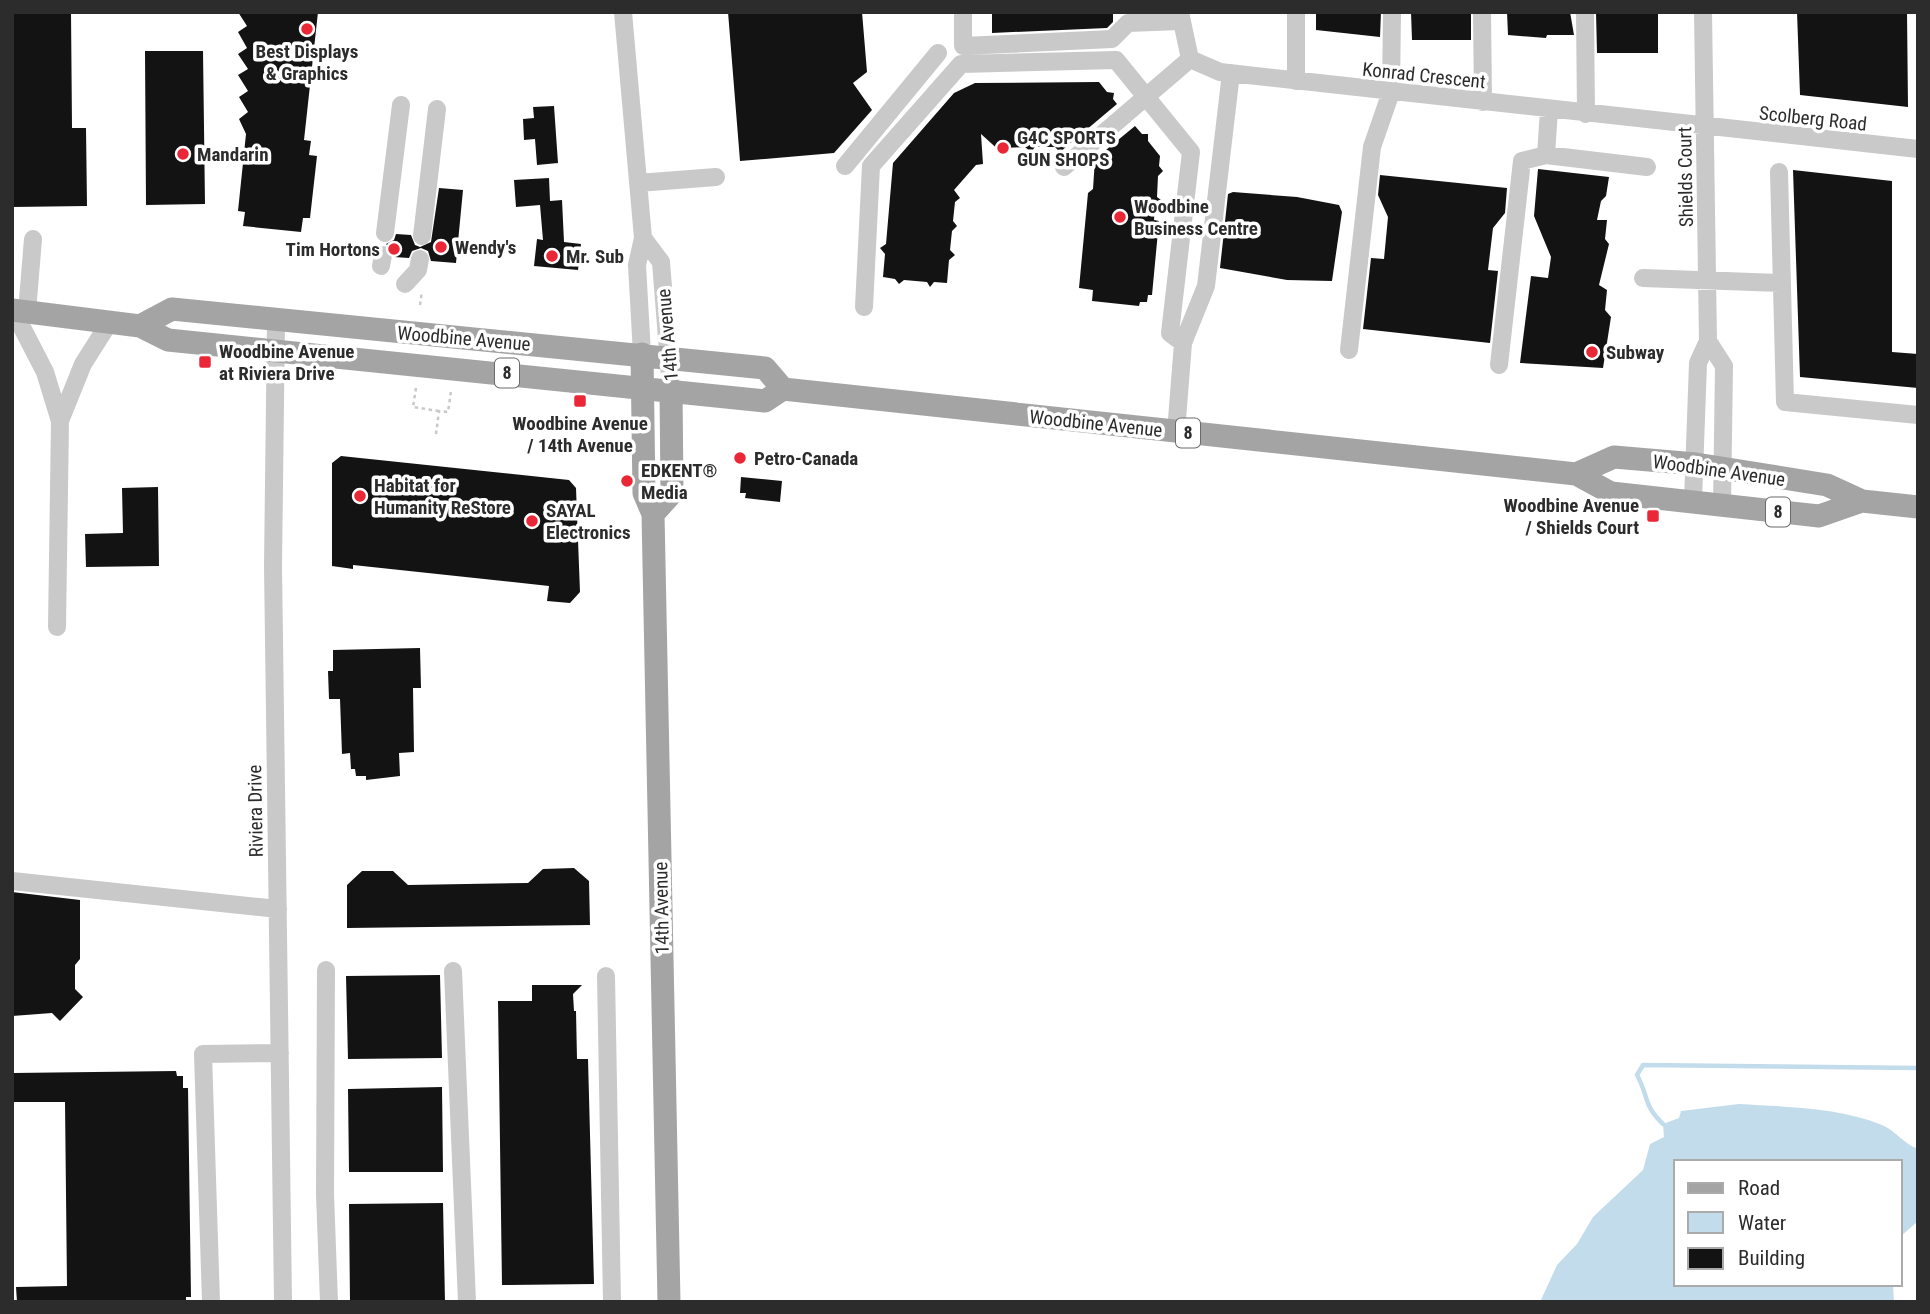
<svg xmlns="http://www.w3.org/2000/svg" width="1930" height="1314" font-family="'Roboto Condensed',sans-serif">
  <rect width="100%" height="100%" fill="#fff"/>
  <path fill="#c3dceb" d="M1739 1104C1784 1107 1839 1107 1882 1125 1896 1131 1904 1144 1918 1149V1221L1900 1237V1162H1676V1284H1893L1894 1302H1540L1557 1265 1577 1244 1593 1217 1643 1170 1650 1144 1664 1137 1663 1124 1679 1118 1681 1111Z"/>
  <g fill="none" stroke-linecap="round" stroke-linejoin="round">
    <path stroke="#c3dceb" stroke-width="4.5" d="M1663 1124C1643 1105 1649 1097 1637 1075L1643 1065 1918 1068"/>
  </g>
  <path fill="#131313" d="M12 12H71L72 128H86L87 206 12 207Z
    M238 12H318L304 140 311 141 309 155 317 156 310 218H303L301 232 243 226 245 212 238 211 246 134 239 119 248 112 239 97 248 91 238 75 248 69 238 54 247 48 238 32 247 26Z
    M728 12H862L867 72 853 83 872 110 834 153 740 161Z
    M992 12H1113V22L1107 28 992 33Z
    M1316 12H1381L1380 37 1316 30Z
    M1411 12H1471V40H1412Z
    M1507 12H1570L1574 35H1547L1546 38 1508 35Z
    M1596 12H1658V53H1597Z
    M1797 12H1907L1908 107 1800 95Z
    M145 51H203L205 204 146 205Z
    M1099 82 1107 92 1114 93 1113 99 1117 104 1060 152 1055 147H1035L1031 152 1025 147 1006 148 1002 153 981 134 983 164 976 165 954 190 960 198 955 202 953 221 957 226 952 231 950 250 955 255 949 260 947 283 934 282 930 287 927 282 904 280 899 284 895 279 883 277 885 254 880 248 886 244 893 163 954 93 975 83Z
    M554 106 558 163 537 165 535 139 524 140 523 119 534 118 533 107Z
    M1135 126 1142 134H1148V141L1160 156 1159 166 1163 171 1158 176 1157 197 1161 200 1155 205 1154 220 1159 221 1152 295H1148L1147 302H1140L1139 306 1092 301 1093 290 1079 288 1088 193 1093 189 1095 159Z
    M1538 169 1609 177 1606 196 1601 201 1597 220H1607L1605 239 1609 244 1599 285 1607 290 1605 310 1611 317 1603 368 1520 363 1531 276 1548 278 1551 257 1534 216Z
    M1793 170 1892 181V352L1918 354V388L1800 377Z
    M1380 175 1507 188 1505 213 1493 228 1488 270 1498 271 1490 343 1363 329 1371 258 1384 259 1388 217 1378 195Z
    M549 178 550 201 562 200 564 242 581 244 578 270 534 266 537 239 543 240 540 205 516 207 514 180Z
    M439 188 463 190 456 263 431 261 428 251 421 248 412 251 409 258 394 257 393 251 386 244 394 240 396 234 411 235 415 245 420 247 431 242Z
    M1233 192 1297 197 1339 205 1342 212 1332 281 1287 280 1220 268 1228 194Z
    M341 456 569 480 576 488 580 592 570 603 547 601 549 586 353 565V569L332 566V463Z
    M741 477 782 481 780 502 745 498 746 493H740Z
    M158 487 159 566 86 567 85 534 123 533 122 488Z
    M420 648 421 688H413L414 752 399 753 400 776 366 780V776H356L355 769H351L350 753 342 754 340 699H329L328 671H333V650Z
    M574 868 589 881 590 925 347 928V885L362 871H393L408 885 528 883 543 869Z
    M12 892 80 900V959L75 965V989L83 997 60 1021 52 1013 12 1016Z
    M440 975 442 1058 348 1059 346 976Z
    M532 985H582L573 994 574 1011H576L577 1059H588L594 1284 502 1285 498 1001H532Z
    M176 1071 177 1076H183V1088H188L191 1297H186V1302H17L16 1287 67 1286 65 1102H14L13 1073Z
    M442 1087 443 1172H349L348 1089Z
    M443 1203 445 1302H350L349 1204Z"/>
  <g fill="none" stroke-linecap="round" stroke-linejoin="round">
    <path stroke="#c9c9c9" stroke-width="2.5" stroke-dasharray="3.5 3.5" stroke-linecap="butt" d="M420 305 422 291
      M416 388 413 407 439 411
      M436 434 439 411 448 412 451 391"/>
    <path stroke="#c9c9c9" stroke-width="18" d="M623 12 643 238 637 265 642 354
      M963 12V46L1112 39 1128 23 1180 21
      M1180 12 1190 59 1220 72 1918 149
      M1296 12V81
      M1482 12 1483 102
      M1585 12 1586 114
      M1546 155 1549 110
      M845 166 938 53
      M1064 167 1190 59
      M1779 172 1785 402 1918 415
      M638 183 716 177
      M385 233 401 105
      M422 236 437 109
      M643 238 661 262 671 389
      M381 266 383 255
      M1643 278 1782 283
      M405 284 418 270 420 259
      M864 307 871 166 961 64 1116 60 1191 152 1170 333 1183 343 1176 432
      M13 310 45 372 60 421
      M27 312 33 239
      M276 320 273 566 283 1302
      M1708 341 1724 366 1722 506
      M1183 343 1206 286 1231 73
      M1349 350 1372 147 1391 92 1392 12
      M1499 365 1522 161 1546 155 1647 167
      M1693 501 1698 363 1708 341 1703 12
      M57 627 60 421 83 364 109 323
      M12 881 278 909
      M326 970 325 1194 329 1302
      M453 971 467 1302
      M606 976 612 1302
      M211 1302 203 1054 280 1053"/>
    <path stroke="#a4a4a4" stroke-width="23" d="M12 310 140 326 168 340 765 401 783 389 1576 474 1611 493 1819 516 1862 501
      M140 326 172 309 765 368 783 389
      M642 354 644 493 653 514 669 1302
      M1576 474 1614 457 1696 464 1827 485 1862 501 1918 507
      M653 514 672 493 671 389"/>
  </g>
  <g fill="#e92737" stroke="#fff" stroke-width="2.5">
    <circle cx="307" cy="29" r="7"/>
    <circle cx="1003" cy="148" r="7"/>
    <circle cx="183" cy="154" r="7"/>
    <circle cx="1120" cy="217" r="7"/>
    <circle cx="441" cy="247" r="7"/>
    <circle cx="394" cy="249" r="7"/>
    <circle cx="552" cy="256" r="7"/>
    <circle cx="1592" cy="352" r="7"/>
    <rect x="198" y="355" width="14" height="14" rx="3.5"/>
    <rect x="573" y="394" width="14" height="14" rx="3.5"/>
    <circle cx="740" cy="458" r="7"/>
    <circle cx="627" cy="481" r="7"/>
    <circle cx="360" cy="496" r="7"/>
    <rect x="1646" y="509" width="14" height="14" rx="3.5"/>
    <circle cx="532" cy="521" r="7"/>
  </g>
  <g text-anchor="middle" stroke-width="7" stroke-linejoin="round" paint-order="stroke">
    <g fill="#fff" stroke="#6b6b6b" stroke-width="2">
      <rect x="495" y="358.5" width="24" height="29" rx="5"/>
      <rect x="1176" y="418.5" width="24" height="29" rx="5"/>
      <rect x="1766" y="497.5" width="24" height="29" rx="5"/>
    </g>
    <g font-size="18" font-weight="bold" fill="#2c2c2c">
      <text x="507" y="379">8</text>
      <text x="1188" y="439">8</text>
      <text x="1778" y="518">8</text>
    </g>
    <g font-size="19" font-weight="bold" fill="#2c2c2c" stroke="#fff" text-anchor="start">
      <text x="307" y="58" text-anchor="middle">Best Displays<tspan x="307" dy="22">&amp; Graphics</tspan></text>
      <text x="1017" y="144">G4C SPORTS<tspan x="1017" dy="22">GUN SHOPS</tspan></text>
      <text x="197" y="161">Mandarin</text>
      <text x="1134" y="213">Woodbine<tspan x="1134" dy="22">Business Centre</tspan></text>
      <text x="455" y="254">Wendy's</text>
      <text x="380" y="256" text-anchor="end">Tim Hortons</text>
      <text x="566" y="263">Mr. Sub</text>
      <text x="219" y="358">Woodbine Avenue<tspan x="219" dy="22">at Riviera Drive</tspan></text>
      <text x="1606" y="359">Subway</text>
      <text x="580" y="430" text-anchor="middle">Woodbine Avenue<tspan x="580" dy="22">/ 14th Avenue</tspan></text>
      <text x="754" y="465">Petro-Canada</text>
      <text x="641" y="477">EDKENT®<tspan x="641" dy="22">Media</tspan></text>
      <text x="374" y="492">Habitat for<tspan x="374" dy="22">Humanity ReStore</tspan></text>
      <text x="1639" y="512" text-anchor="end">Woodbine Avenue<tspan x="1639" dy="22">/ Shields Court</tspan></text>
      <text x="546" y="517">SAYAL<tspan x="546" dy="22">Electronics</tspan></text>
    </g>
    <g font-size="19" fill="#2c2c2c" stroke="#fff">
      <text transform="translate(1424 75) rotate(6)" y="7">Konrad Crescent</text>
      <text transform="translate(1813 118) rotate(6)" y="7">Scolberg Road</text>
      <text transform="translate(1685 177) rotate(-91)" y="7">Shields Court</text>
      <text transform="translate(667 335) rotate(-95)" y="7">14th Avenue</text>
      <text transform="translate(464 338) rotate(5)" y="7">Woodbine Avenue</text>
      <text transform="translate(1096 423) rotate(6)" y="7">Woodbine Avenue</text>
      <text transform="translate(1719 470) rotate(8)" y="7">Woodbine Avenue</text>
      <text transform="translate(255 811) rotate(-91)" y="7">Riviera Drive</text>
      <text transform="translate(661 908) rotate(-91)" y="7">14th Avenue</text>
    </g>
  </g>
  <rect width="1930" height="1314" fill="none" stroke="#2c2c2c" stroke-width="28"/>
  <rect x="1674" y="1160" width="228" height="126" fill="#ffffff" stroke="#ababab" stroke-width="2"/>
  <rect x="1688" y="1183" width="35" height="10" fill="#a4a4a4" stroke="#ababab" stroke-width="2"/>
  <text x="1738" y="1195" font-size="21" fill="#2c2c2c">Road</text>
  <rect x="1688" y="1212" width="35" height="21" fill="#c3dceb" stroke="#ababab" stroke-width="2"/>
  <text x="1738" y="1230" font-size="21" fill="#2c2c2c">Water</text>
  <rect x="1688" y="1248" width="35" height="21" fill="#131313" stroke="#ababab" stroke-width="2"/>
  <text x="1738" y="1265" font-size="21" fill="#2c2c2c">Building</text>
</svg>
